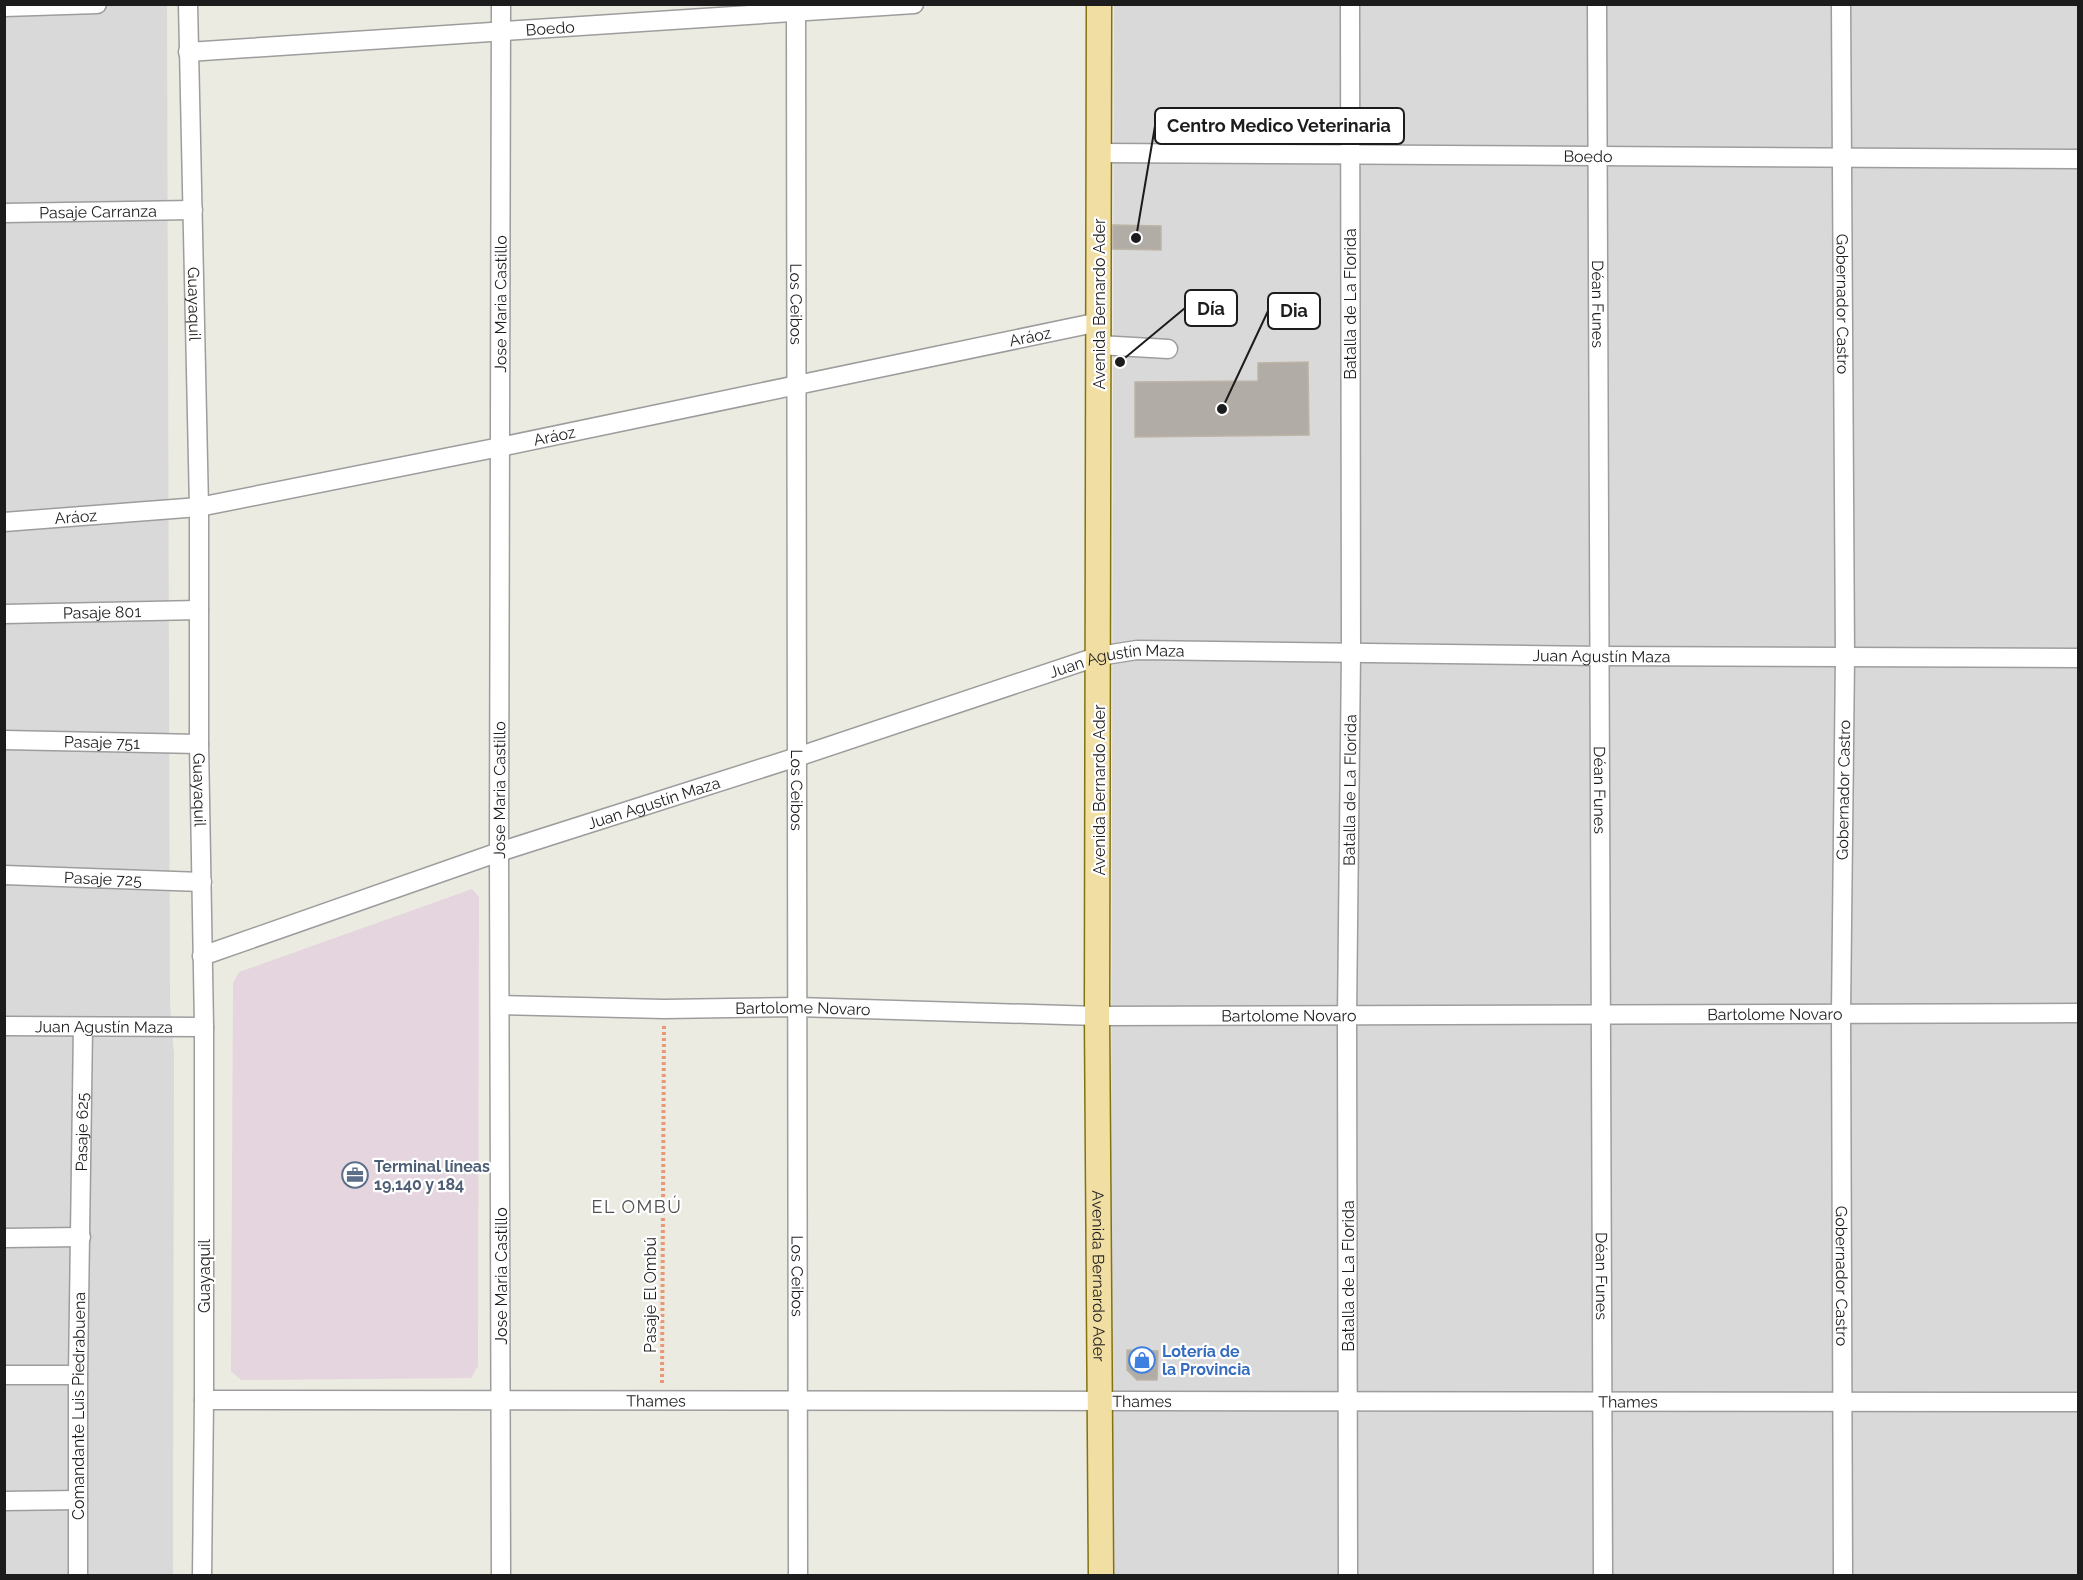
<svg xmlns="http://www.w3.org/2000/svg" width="2083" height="1580" font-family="Raleway,sans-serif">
  <rect width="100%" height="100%" fill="#ecebe2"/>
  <path fill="#dad9d9" d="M5 5H167L170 1004 174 1054 173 1575 5 1576Z
    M1114 5H2078V1575L1110 1576Z"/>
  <path fill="#e4d5de" d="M472 889 479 897 478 1366 471 1378 241 1380 231 1371 233 983 239 972Z"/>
  <path fill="#b1aca5" stroke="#bcb4a6" stroke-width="1.5" d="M1113 225 1161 226V250L1113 249Z
    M1308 362 1309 435 1135 437V382L1258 381V363Z
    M1127 1350 1158 1351 1157 1380H1137L1127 1370Z"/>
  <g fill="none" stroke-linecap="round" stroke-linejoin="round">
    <g stroke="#9d9d9d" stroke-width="21">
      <g id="minor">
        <path id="s1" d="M188 4 199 507V744L204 1027V1400L202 1576"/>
        <path id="s2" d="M796 4 798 1576"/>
        <path id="s3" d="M1597 4 1603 1576"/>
        <path id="s4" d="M1841 4 1845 657 1841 1014 1843 1576"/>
        <path d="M4 7 97 4"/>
        <path id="s5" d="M188 52 914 4"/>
        <path id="s6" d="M1099 153 2078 159"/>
        <path id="s7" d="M4 213 193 210"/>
        <path d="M1099 345 1168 349"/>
        <path id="s8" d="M4 522 199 507 500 447 1099 322"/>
        <path id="s9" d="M4 614 199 610"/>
        <path id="s10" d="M4 740 199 744"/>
        <path id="s11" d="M4 875 202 882"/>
        <path id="s12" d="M202 956 499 852 797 757 1099 656 1137 650 1600 656 2078 658"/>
        <path id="s13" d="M500 1005 664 1009 797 1007 1097 1016 2078 1013"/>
        <path id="s14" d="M4 1026 204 1027"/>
        <path d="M4 1238 81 1237"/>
        <path d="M4 1375H78"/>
        <path id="s15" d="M204 1400 2078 1402"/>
        <path d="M4 1501 78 1500"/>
        <path id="s16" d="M78 1576V1375L83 1027"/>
        <path id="s17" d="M501 1576 499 852 501 4"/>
        <path id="s18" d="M1348 1576 1347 1016 1351 653 1350 4"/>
      </g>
    </g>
    <g stroke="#837310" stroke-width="27">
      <g id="major">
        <path id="s19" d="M1099 4 1097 1016 1101 1576"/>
      </g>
    </g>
    <path stroke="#e99876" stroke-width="4" stroke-dasharray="3 3" stroke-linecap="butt" d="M662 1383 664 1025"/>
    <use href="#minor" stroke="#fff" stroke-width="18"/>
    <use href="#major" stroke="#f1dea3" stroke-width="24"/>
  </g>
  <defs>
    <g id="office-ring" transform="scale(1.35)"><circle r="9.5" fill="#fff" stroke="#5c6f8a" stroke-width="1.5"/><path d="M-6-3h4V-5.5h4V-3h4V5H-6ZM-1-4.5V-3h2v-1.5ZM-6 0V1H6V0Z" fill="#5c6f8a"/></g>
    <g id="shop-ring" transform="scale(1.35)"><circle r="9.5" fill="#fff" stroke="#3f7fe0" stroke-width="1.5"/><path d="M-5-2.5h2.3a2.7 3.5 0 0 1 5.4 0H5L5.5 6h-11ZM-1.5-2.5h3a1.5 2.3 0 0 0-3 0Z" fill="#3f7fe0"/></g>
  </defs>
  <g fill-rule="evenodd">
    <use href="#office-ring" x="355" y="1175"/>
    <use href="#shop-ring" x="1142" y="1360"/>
  </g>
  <g text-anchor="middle" stroke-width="4.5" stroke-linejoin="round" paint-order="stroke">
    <g font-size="16" fill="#1c1c1c" stroke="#fff">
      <text dy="6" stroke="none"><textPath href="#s5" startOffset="363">Boedo</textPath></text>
      <text dy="6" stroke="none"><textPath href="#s6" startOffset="489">Boedo</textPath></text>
      <text dy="6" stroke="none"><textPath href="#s7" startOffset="94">Pasaje Carranza</textPath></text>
      <text dy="6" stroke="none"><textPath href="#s1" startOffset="300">Guayaquil</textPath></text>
      <text dy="6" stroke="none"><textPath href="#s17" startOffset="1272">Jose Maria Castillo</textPath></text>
      <text dy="6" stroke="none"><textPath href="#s2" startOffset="300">Los Ceibos</textPath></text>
      <text transform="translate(1099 304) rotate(-90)" y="6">Avenida Bernardo Ader</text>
      <text transform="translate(1350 304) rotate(-90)" y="6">Batalla de La Florida</text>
      <text dy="6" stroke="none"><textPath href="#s3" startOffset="300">Déan Funes</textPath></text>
      <text dy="6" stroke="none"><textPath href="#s4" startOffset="300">Gobernador Castro</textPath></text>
      <text dy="6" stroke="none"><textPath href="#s8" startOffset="1044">Aráoz</textPath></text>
      <text dy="6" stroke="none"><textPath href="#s8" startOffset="558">Aráoz</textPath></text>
      <text dy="6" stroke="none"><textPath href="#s8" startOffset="72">Aráoz</textPath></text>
      <text dy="6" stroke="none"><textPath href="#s9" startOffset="98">Pasaje 801</textPath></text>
      <text dy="6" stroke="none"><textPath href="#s12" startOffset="1449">Juan Agustín Maza</textPath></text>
      <text dy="6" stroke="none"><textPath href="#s12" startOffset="963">Juan Agustín Maza</textPath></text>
      <text dy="6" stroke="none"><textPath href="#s10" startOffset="98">Pasaje 751</textPath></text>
      <text dy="6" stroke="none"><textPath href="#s1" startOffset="786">Guayaquil</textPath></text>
      <text dy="6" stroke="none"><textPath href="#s17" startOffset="786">Jose Maria Castillo</textPath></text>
      <text dy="6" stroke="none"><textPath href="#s2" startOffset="786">Los Ceibos</textPath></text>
      <text transform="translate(1099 790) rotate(-90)" y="6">Avenida Bernardo Ader</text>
      <text dy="6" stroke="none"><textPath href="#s18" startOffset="786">Batalla de La Florida</textPath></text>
      <text dy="6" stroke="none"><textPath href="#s3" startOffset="786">Déan Funes</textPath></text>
      <text transform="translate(1843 790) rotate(-89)" y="6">Gobernador Castro</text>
      <text dy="6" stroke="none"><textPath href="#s12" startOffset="477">Juan Agustín Maza</textPath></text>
      <text dy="6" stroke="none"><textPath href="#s11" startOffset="99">Pasaje 725</textPath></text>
      <text dy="6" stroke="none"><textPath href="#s13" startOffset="303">Bartolome Novaro</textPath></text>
      <text dy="6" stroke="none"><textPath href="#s13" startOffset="1275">Bartolome Novaro</textPath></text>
      <text dy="6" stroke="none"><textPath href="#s13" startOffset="789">Bartolome Novaro</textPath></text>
      <text dy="6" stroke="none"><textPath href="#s14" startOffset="100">Juan Agustín Maza</textPath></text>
      <text dy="6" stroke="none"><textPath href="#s16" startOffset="444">Pasaje 625</textPath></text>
      <text transform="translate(204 1276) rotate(-90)" y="6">Guayaquil</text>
      <text transform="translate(501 1276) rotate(-90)" y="6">Jose Maria Castillo</text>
      <text dy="6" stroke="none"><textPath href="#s2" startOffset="1272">Los Ceibos</textPath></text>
      <text dy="6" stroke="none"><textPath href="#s19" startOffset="1272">Avenida Bernardo Ader</textPath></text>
      <text transform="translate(1348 1276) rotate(-90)" y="6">Batalla de La Florida</text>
      <text dy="6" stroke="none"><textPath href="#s3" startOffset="1272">Déan Funes</textPath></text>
      <text dy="6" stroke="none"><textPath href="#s4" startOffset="1272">Gobernador Castro</textPath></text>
      <text transform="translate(650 1295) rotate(-90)" y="6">Pasaje El Ombú</text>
      <text dy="6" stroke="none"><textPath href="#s15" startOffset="452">Thames</textPath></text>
      <text dy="6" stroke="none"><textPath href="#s15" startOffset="1424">Thames</textPath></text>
      <text dy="6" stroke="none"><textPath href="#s15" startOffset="938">Thames</textPath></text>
      <text dy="6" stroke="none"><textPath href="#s16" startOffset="170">Comandante Luis Piedrabuena</textPath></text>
    </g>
    <g font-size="16" font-weight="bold" fill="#4e5e75" stroke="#fff" text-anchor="start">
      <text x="374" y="1172">Terminal líneas<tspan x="374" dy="18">19,140 y 184</tspan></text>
    </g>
    <g font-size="16" font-weight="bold" fill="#366cbe" stroke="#fff" text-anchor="start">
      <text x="1162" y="1357">Lotería de<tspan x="1162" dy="18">la Provincia</tspan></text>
    </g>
    <g font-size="18" letter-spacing="1.5" fill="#4f4f4f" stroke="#fff">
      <text x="637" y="1213">EL OMBÚ</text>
    </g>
  </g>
  <path fill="none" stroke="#1c1c1c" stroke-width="2" d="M1136 238L1155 126M1120 362L1185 308M1222 409L1268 311"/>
  <g fill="#1c1c1c" stroke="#fff" stroke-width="2">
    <circle cx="1136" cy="238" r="6"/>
    <circle cx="1120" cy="362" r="6"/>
    <circle cx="1222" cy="409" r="6"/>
  </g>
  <g fill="#fff" stroke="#1c1c1c" stroke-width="2">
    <rect x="1155" y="108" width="249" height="36" rx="6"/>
    <rect x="1185" y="290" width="52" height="36" rx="6"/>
    <rect x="1268" y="293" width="52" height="36" rx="6"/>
  </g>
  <g font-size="18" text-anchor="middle" font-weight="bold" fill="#1c1c1c">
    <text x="1279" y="132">Centro Medico Veterinaria</text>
    <text x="1211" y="315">Día</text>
    <text x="1294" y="317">Dia</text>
  </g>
  <rect width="2083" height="1580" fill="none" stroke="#1c1c1c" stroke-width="12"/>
</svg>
